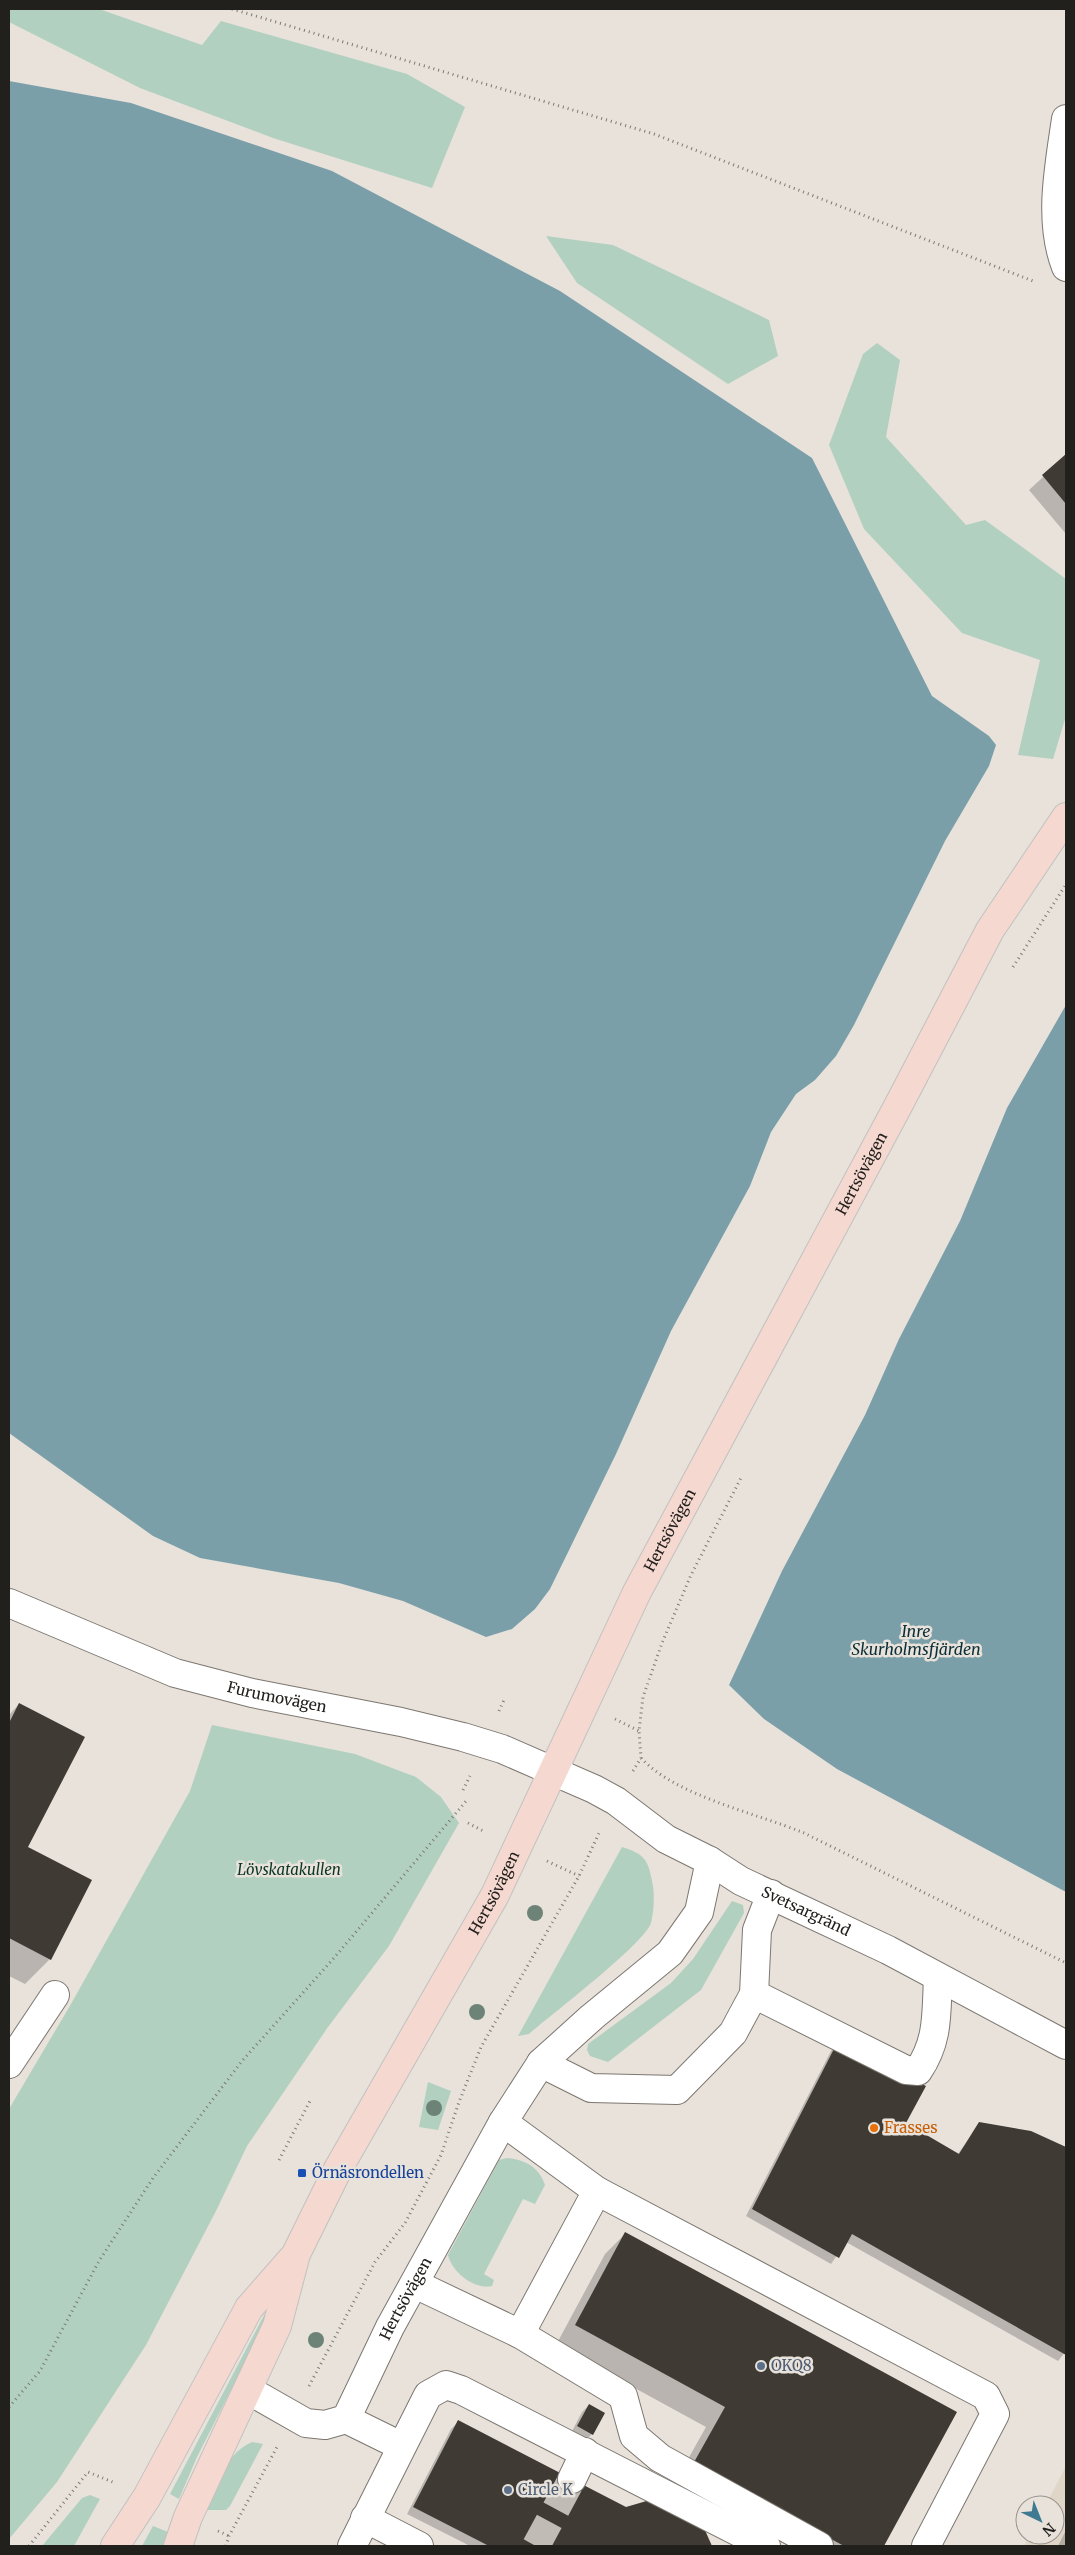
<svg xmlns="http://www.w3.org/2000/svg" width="1075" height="2555" font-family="Merriweather,serif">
  <rect width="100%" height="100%" fill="#e8e2db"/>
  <path fill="#e0d6c8" d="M1066 2466V2546H1024L1030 2535H1055V2505H1046Z"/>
  <path fill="#b2d0c0" d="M9 9H99L202 45 221 21 407 74 465 107 432 188 273 138 140 88 9 22Z
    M546 236 613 245 769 320 778 356 728 384 577 283Z
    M877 343 900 360 886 437 966 525 985 520 1066 579V716L1053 759 1018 755 1040 660 962 633 864 529 829 445 863 354Z
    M212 1725 355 1754 416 1777 441 1797 459 1823 389 1946 328 2027 247 2146 216 2211 146 2345 57 2482 9 2539V2109L71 2004 190 1791Z
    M622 1847C644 1854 648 1859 652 1881 655 1893 654 1911 651 1923 644 1944 552 2014 529 2034L518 2036Z
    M732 1901 743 1905 744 1913 701 1990 608 2062 590 2056 587 2050 588 2044 671 1983 693 1959Z
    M428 2082 451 2091 438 2130 419 2127Z
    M507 2158C525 2160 539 2167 545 2185L535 2204 523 2199 484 2274 494 2280 492 2286C474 2290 452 2272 448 2255L499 2160Z
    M272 2300 275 2303 197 2457 179 2499 170 2494Z
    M252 2442 263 2444 230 2506 226 2510H206C217 2484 224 2455 252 2442Z
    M90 2495 100 2499 74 2546H42L82 2498Z
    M153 2526 168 2532 163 2546H142Z"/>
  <path fill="#7b9fa9" d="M9 81 131 103 332 171 560 291 812 458 932 696 989 736 996 745 989 766 945 841 854 1025 836 1056 815 1080 796 1094 771 1132 750 1186 671 1331 616 1454 550 1589 535 1609 512 1629 486 1637 403 1601 339 1583 200 1558 153 1536 9 1433Z
    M1066 1005V1892L837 1769 764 1719 729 1685 782 1571 865 1415 899 1339 960 1221 1007 1108Z"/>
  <path fill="#0003" d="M1066 456V534L1029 490Z
    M19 1704 26 1847 50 1959 25 1984 9 1976V1715Z
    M838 2044 904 2124 957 2155 980 2124 1030 2132 1066 2148V2351L1058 2361 846 2242 831 2264 746 2216 831 2051Z
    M625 2234 955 2413 882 2546H788L674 2484 706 2427 556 2345 605 2254Z
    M589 2405 592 2434 585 2441 571 2433 582 2412Z
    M458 2422 626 2508 703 2529 711 2546H470L407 2514 451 2429Z
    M1066 2530V2546H1058Z"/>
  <path fill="#3f3a34" d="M1066 454V504L1042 475Z
    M19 1703 85 1737 28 1847 92 1880 51 1960 9 1938V1723Z
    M837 2043 926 2086 906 2123 959 2154 979 2122 1031 2131 1066 2147V2355L852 2234 839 2258 752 2209Z
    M625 2232 957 2412 884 2546H844L693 2464 725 2407 575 2325Z
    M589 2404 605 2413 593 2435 577 2426Z
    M458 2420 626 2507 650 2500 704 2528 712 2546H489L413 2507Z"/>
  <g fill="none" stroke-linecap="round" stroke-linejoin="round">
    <path stroke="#c0bbb5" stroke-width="28" stroke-dasharray="28 14" stroke-linecap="butt" d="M536 2546 572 2479"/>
    <g stroke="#7c7770" stroke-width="30">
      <g id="minor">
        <path d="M1066 119C1059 167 1048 221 1066 267"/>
        <path id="s1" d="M9 1603 175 1673 252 1693 401 1722 463 1737 502 1749 594 1789 616 1801 666 1839 710 1861 741 1881 888 1950 1066 2045"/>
        <path d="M754 1994 906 2070 918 2071C939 2040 936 2014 938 1978"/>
        <path d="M541 2063 591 2088 677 2090 733 2033 754 1994 757 1930 771 1894"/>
        <path d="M9 2064 55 1995"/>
        <path d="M503 2122 597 2191 520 2334"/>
        <path d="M597 2191 986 2396 995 2414 926 2546"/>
        <path d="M415 2284 520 2334 623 2396 634 2436 660 2458 819 2546"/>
        <path id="s2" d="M248 2390 306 2423 325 2425 346 2419 390 2327 503 2122 541 2063 592 2017 670 1953 699 1912 710 1861"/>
        <path d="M346 2419 401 2446"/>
        <path d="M572 2479 585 2452"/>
        <path d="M365 2518 419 2546"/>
        <path d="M352 2546 428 2395 446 2385 461 2390 766 2546"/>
      </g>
    </g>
    <g stroke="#c1c1c0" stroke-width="30">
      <g id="major">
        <path d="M115 2546 147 2497 249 2308 292 2259"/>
        <path id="s3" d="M178 2546 188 2517 277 2326 296 2254 338 2169 495 1895 637 1592 898 1106 990 930 1066 817"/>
      </g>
    </g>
    <path stroke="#7d7974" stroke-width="3" stroke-dasharray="1 4" stroke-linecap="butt" d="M232 9 654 134 1033 281
      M1013 967 1065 886
      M499 1711 504 1700
      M615 1719 639 1731
      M641 1758C676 1796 756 1813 804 1833L1066 1963
      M633 1771 641 1758 639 1731 643 1697 662 1643 691 1575 742 1476
      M463 1790 470 1776
      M468 1823 485 1832
      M547 1861 579 1876
      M279 2160 311 2099
      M309 2386 375 2262 405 2223 441 2155 459 2102 481 2047 579 1876 600 1831
      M9 2407 40 2371 99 2261 153 2178 242 2061 334 1958 467 1800
      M218 2531 229 2536
      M29 2546 88 2472 115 2483
      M226 2546 229 2536 277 2447"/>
    <use href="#minor" stroke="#fff" stroke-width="28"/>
    <use href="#major" stroke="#f5d8cf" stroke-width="28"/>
  </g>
  <g fill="#6d8377">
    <circle cx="535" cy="1913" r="8"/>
    <circle cx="477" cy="2012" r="8"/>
    <circle cx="434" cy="2108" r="8"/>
    <circle cx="316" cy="2340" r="8"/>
  </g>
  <circle fill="#e8710a" stroke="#e8e2db" stroke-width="2" cx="874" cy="2128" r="5"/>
  <rect fill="#1a4fb4" stroke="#e8e2db" stroke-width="2" x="297" y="2168" width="10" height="10" rx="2.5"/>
  <g fill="#5c6f8a" stroke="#e8e2db" stroke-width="2">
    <circle cx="761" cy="2366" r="5"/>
    <circle cx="508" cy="2490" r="5"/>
  </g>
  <g text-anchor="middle" stroke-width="5" stroke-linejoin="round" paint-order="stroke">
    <g font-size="15" fill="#22201d" stroke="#e8e2db">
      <text dy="5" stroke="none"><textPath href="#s3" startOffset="1536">Hertsövägen</textPath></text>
      <text dy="5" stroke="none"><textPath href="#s3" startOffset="1131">Hertsövägen</textPath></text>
      <text dy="5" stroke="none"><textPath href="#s1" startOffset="285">Furumovägen</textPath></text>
      <text dy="5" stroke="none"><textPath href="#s3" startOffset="728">Hertsövägen</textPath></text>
      <text dy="5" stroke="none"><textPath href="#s1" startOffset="862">Svetsargränd</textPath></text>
      <text dy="5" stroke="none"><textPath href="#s2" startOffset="242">Hertsövägen</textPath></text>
    </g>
    <g font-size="15" font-style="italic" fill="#093625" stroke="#e8e2db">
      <text x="289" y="1875">Lövskatakullen</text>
    </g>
    <g font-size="15" fill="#c56008" stroke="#e8e2db" text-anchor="start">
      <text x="884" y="2133">Frasses</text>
    </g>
    <g font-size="15" fill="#164399" stroke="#e8e2db" text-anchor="start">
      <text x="312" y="2178">Örnäsrondellen</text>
    </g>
    <g font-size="15" fill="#4e5e75" stroke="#e8e2db" text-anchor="start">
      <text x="771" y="2371">OKQ8</text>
      <text x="518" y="2495">Circle K</text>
    </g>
    <g font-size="16" font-style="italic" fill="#0b2f38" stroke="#e8e2db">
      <text x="916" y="1637">Inre<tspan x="916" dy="18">Skurholmsfjärden</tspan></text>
    </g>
  </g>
  <rect width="1075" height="2555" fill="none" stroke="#22201d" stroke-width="20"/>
  <g transform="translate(1040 2520) rotate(137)"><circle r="24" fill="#e8e2db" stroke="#99948f"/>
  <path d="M0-4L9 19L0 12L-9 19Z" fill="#3f7a92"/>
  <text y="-8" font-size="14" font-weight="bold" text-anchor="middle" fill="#22201d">N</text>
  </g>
</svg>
